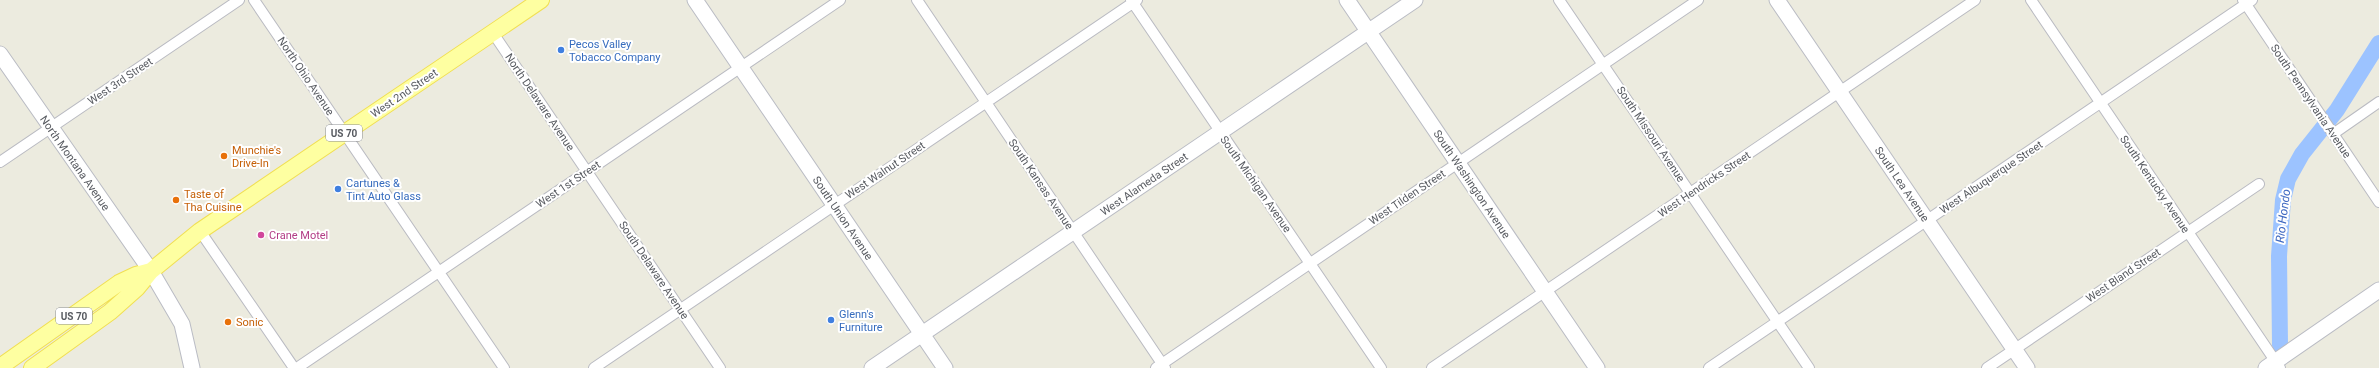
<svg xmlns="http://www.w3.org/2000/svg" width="2379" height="368" font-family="Roboto,sans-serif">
  <rect width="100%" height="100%" fill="#ecebdf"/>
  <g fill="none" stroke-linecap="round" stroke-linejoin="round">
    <path stroke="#9cc3ff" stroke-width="16" d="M2280 345 2279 256 2283 200 2288 179 2302 154 2337 110 2379 43"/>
    <g stroke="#babbc2" stroke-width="12">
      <path id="street" d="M254 0 504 368
        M917 0 1165 368
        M1131 0 1381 368
        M1559 0 1809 368
        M2031 0 2280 368
        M2243 0 2379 202
        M493 33 720 368
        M2333 134 2379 102
        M0 162 239 0
        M200 231 294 368
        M297 368 840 0
        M594 368 1137 0
        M1156 368 1698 0
        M1432 368 1975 0
        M1709 368 2252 0
        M1987 368 2259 184"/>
    </g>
    <g stroke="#babcc4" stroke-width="17">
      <path id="secondary" d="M695 0 945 368
        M1347 0 1597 368
        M1777 0 2027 368
        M0 54 151 271 182 324 192 368
        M872 368 1415 0
        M2266 368 2379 290"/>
    </g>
    <g stroke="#f1df53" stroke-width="18">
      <path id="primary" d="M0 367 119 283 136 275 151 271
        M32 368 110 312 137 288 151 271 200 231 541 0"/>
    </g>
    <use href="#street" stroke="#fff" stroke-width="10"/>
    <use href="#secondary" stroke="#fff" stroke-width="15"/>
    <use href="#primary" stroke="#feffa1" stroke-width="16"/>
  </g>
  <g fill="#3f7fe0" stroke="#fff" stroke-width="1.5">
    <circle cx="561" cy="50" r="4"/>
    <circle cx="338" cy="189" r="4"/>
    <circle cx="831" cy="320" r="4"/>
  </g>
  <g fill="#e8710a" stroke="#fff" stroke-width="1.5">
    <circle cx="224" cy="156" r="4"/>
    <circle cx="176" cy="200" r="4"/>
    <circle cx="228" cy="322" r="4"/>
  </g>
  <circle fill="#d1479c" stroke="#fff" stroke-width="1.5" cx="261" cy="235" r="4"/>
  <g text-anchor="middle" stroke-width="4" stroke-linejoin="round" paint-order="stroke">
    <g fill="#fff" stroke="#8a8c90" stroke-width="1">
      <rect x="326" y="125" width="36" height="16" rx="3"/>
      <rect x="56" y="308" width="36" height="16" rx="3"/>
    </g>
    <g font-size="10" font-weight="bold" fill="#585b61">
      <text x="344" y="137">US 70</text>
      <text x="74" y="320">US 70</text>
    </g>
    <g font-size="11" fill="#366cbe" stroke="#fff" text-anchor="start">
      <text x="569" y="48">Pecos Valley<tspan x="569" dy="13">Tobacco Company</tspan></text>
      <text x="346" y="187">Cartunes &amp;<tspan x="346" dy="13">Tint Auto Glass</tspan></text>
      <text x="839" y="318">Glenn's<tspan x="839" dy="13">Furniture</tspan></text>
    </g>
    <g font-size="11" fill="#585b61" stroke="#fff">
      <text transform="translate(306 76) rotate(56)" y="4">North Ohio Avenue</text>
      <text transform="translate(120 81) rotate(-34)" y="4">West 3rd Street</text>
      <text transform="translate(404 93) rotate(-34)" y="4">West 2nd Street</text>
      <text transform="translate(2311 101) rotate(56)" y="4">South Pennsylvania Avenue</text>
      <text transform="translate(540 102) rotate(56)" y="4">North Delaware Avenue</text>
      <text transform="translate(1651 134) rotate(56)" y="4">South Missouri Avenue</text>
      <text transform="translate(75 163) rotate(55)" y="4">North Montana Avenue</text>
      <text transform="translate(885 170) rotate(-34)" y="4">West Walnut Street</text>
      <text transform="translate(1991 177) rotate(-34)" y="4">West Albuquerque Street</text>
      <text transform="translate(568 184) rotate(-34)" y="4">West 1st Street</text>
      <text transform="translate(1041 184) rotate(56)" y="4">South Kansas Avenue</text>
      <text transform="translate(1144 184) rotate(-34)" y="4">West Alameda Street</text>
      <text transform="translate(1256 184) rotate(55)" y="4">South Michigan Avenue</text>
      <text transform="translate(1472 184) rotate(56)" y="4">South Washington Avenue</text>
      <text transform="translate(1704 184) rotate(-34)" y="4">West Hendricks Street</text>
      <text transform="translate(1902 184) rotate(56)" y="4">South Lea Avenue</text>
      <text transform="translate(2155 184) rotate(56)" y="4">South Kentucky Avenue</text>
      <text transform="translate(1407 197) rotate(-34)" y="4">West Tilden Street</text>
      <text transform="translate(843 218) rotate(56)" y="4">South Union Avenue</text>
      <text transform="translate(654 270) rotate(56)" y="4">South Delaware Avenue</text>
      <text transform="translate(2123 275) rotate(-34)" y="4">West Bland Street</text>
    </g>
    <g font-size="11" fill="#c56008" stroke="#fff" text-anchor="start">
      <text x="232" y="154">Munchie's<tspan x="232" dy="13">Drive-In</tspan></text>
      <text x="184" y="198">Taste of<tspan x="184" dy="13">Tha Cuisine</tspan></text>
      <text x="236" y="326">Sonic</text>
    </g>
    <g font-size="11" fill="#b23c85" stroke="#fff" text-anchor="start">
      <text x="269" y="239">Crane Motel</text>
    </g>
    <g font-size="12" font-style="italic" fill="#3f69c1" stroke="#fff">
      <text transform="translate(2283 216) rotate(-83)" y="4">Rio Hondo</text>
    </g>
  </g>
</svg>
